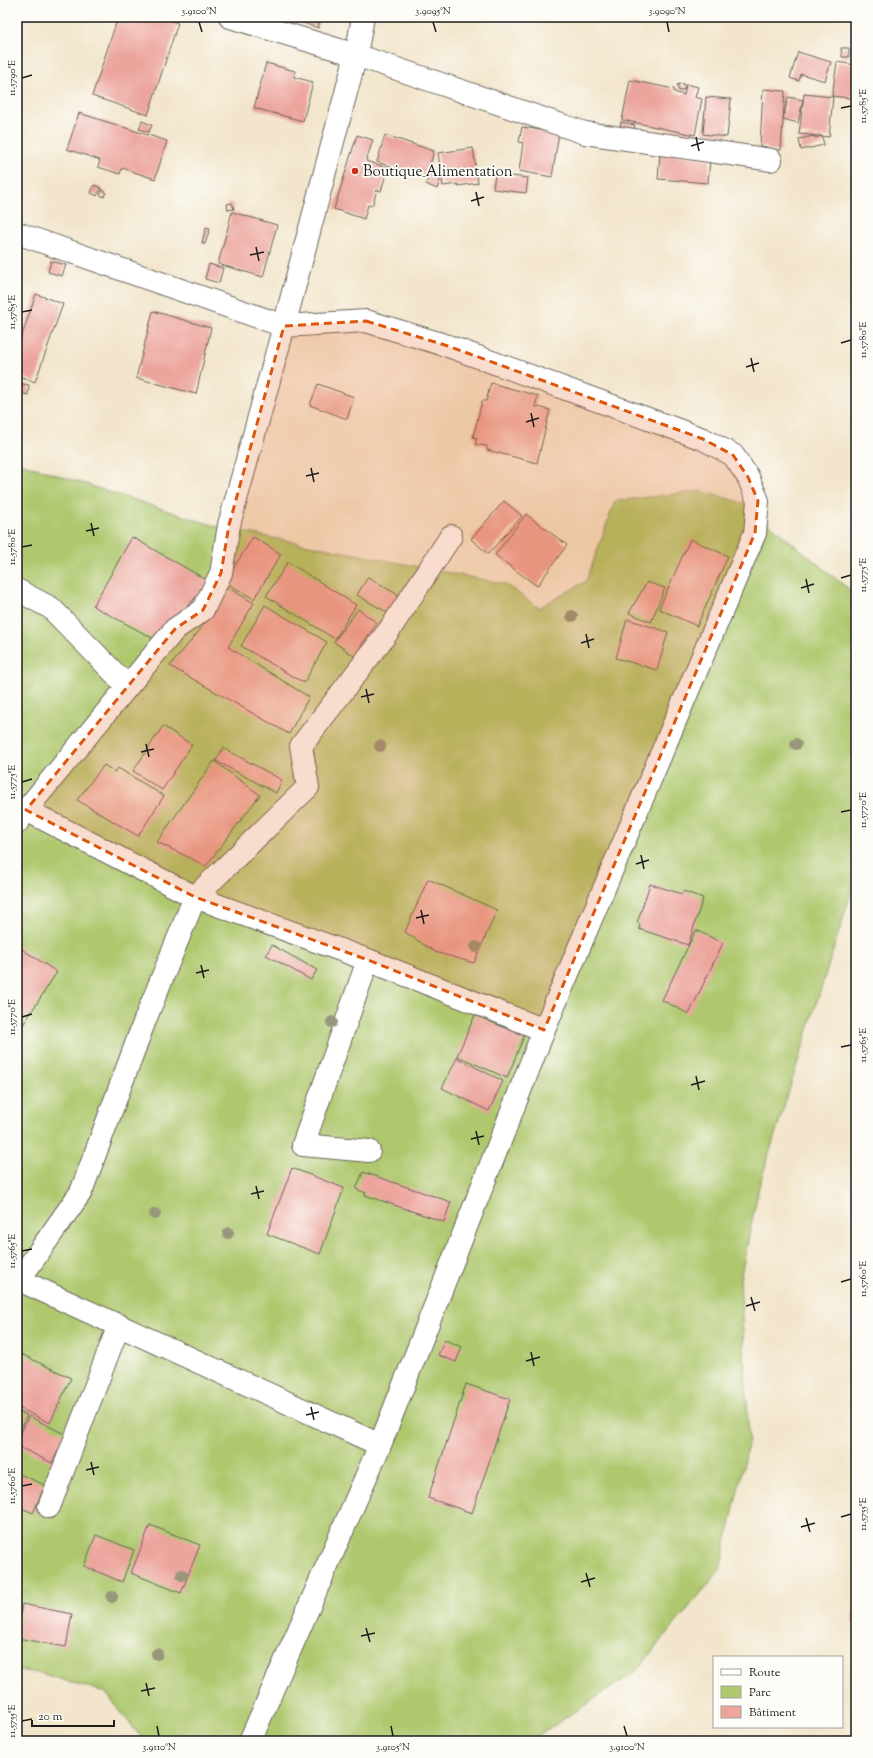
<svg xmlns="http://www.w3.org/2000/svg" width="873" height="1758" font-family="'Sorts Mill Goudy',serif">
  <rect width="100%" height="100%" fill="#fdfcf7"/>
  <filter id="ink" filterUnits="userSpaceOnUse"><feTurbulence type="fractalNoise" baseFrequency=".025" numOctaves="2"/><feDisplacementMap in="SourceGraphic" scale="8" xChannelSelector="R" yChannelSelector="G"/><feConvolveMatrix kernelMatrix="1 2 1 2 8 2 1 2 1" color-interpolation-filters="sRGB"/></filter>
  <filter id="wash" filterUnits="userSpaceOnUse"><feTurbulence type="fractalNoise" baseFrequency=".012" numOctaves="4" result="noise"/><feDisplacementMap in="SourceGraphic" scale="16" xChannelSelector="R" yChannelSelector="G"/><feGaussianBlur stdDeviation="0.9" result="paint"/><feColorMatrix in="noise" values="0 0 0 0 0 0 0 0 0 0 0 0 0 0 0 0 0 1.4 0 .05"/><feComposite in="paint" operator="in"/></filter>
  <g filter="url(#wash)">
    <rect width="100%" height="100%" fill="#f2e5cb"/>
    <path fill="#afc86e" stroke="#667245" d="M17 462 218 527 505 584 539 608 586 581 615 501 701 491 743 503 856 595V877L759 1186 740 1280 749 1440 720 1570 635 1672 530 1741H144L105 1692 43 1674 17 1670Z"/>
    <g id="blocks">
      <path fill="#eca59d" d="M118 17H159L178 23 148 115 92 96Z
        M286 17H321L318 28Z
        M841 48H849V57H842Z
        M798 52 831 62 825 81 801 74 799 81 790 78Z
        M837 62 856 65V99L832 96Z
        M266 63 295 71 294 77 313 82 303 121 254 108Z
        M630 80 674 89V92L684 95 686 84 698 87 695 97 702 99 695 135 622 120Z
        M683 83 685 89 679 91 677 85Z
        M763 89 785 91 781 150H767V147L760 146Z
        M17 91 21 93 17 106Z
        M804 94 833 97 829 137 799 134Z
        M706 97 731 99 727 137 703 134Z
        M788 97 803 100 798 123 783 119Z
        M79 113 167 141 155 179 122 168 120 174 98 167 100 160 67 149Z
        M142 121 152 125 149 132 139 129Z
        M621 122 635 125 633 131 620 128Z
        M522 127 559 133 552 177 519 171 523 143 519 142Z
        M357 135 373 140 366 161 388 168 381 191 377 190 372 206 368 205 364 219 334 209Z
        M385 135 434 151 426 178 377 162Z
        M814 136 815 138 822 136 824 145 801 150 799 139Z
        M473 148 478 183 458 186V184L443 186 438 153Z
        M660 153 710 159 708 183 658 179Z
        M431 172 441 176 437 189 426 184Z
        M495 174 528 178 526 193 493 189Z
        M94 185 101 188 97 196 91 193Z
        M102 190 106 192 104 197 100 195Z
        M232 203 234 209 228 210 227 204Z
        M232 212 277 225 263 277 218 264Z
        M206 227 210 228 205 244 202 243Z
        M51 261 66 265 62 276 48 272Z
        M209 264 223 268 219 283 205 279Z
        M36 294 63 304 35 382 19 376 17 381V350Z
        M153 311 211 328 196 394 136 378Z
        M17 383 29 385 28 395 17 393Z
        M491 383 538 396 535 406 550 410 537 463 487 450V446L475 444 477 438 473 437 482 401H486Z
        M318 384 354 397 347 419 310 405Z
        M504 501 522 516 488 554 471 539Z
        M526 514 567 545 537 586 495 555Z
        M132 537 210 582 156 640 93 606Z
        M253 537 281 554 254 599 225 582Z
        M690 539 728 556 697 626 659 609Z
        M288 562 356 605 335 639 266 596Z
        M368 577 403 598 393 616 357 595Z
        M647 582 665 588 651 622 629 613Z
        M227 587 254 603 228 647 309 697 289 734 170 666 200 630Z
        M265 605 327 642 304 683 241 646Z
        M358 609 377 623 354 656 334 642Z
        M627 619 668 632 657 670 616 658Z
        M163 726 192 745 162 790 133 771Z
        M223 748 282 780 276 793 216 761Z
        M214 761 260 795 206 866 157 842Z
        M104 765 115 772 118 768 164 796 138 836 77 800Z
        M428 879 497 910 474 963 435 952 405 932Z
        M650 884 682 894 683 891 703 898 688 945 639 929 640 924 637 923Z
        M696 930 723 943 689 1014 662 1000Z
        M272 945 317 970 311 980 266 955Z
        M17 946 57 972 19 1031 17 1030Z
        M475 1015 524 1036 507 1078 457 1056Z
        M457 1058 503 1081 489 1111 442 1088Z
        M292 1168 344 1188 320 1254 267 1234Z
        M363 1172 451 1202 444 1222 365 1195 366 1193 356 1189Z
        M445 1340 462 1347 456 1362 438 1355Z
        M21 1354 71 1378 50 1423 17 1407V1363Z
        M466 1384 510 1399 472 1513 428 1498Z
        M17 1411 27 1415 17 1438Z
        M29 1416 66 1435 52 1463 17 1446V1441Z
        M17 1473 45 1485 33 1513 17 1506Z
        M150 1525 200 1545 181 1593 131 1573Z
        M96 1535 134 1550 122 1582 84 1566Z
        M22 1604 72 1614 66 1647 17 1638Z
        M855 1605H856V1622L852 1621Z"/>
    </g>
  </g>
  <g filter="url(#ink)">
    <use href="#blocks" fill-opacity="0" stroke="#676259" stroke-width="1"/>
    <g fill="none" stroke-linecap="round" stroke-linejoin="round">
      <g stroke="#676259" stroke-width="24">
        <path id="minor" d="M230 17 356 55 585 133 771 160
          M17 233 284 326 366 321 448 346 703 439 733 455 748 477 758 501 755 533 544 1030 380 1445 250 1741
          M17 590 51 608 127 686
          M26 810 195 897 368 960 544 1030
          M17 823 26 810 175 629 203 610 221 573 229 525 284 326 356 55 363 17
          M368 960 303 1145 369 1151
          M17 1279 380 1445
          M19 1280 81 1192 145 1020 195 897 308 787 301 746 390 629 451 536
          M49 1507 119 1325"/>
      </g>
      <use href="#minor" stroke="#fff" stroke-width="22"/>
    </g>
    <g fill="#98977b">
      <circle cx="572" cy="616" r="6"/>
      <circle cx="796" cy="744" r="6"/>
      <circle cx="380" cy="746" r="6"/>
      <circle cx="476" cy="947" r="6"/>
      <circle cx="332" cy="1022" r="6"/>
      <circle cx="155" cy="1214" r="6"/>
      <circle cx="228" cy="1233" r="6"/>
      <circle cx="182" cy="1575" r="6"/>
      <circle cx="112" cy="1597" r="6"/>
      <circle cx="157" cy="1654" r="6"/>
    </g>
  </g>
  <path fill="#de560d" fill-opacity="0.2" stroke="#de560d" stroke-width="3" stroke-dasharray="8 5" stroke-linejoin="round" d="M366 321 448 346 703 439 733 455 748 477 758 501 755 533 544 1030 368 960 195 897 26 810 175 629 203 610 221 573 229 525 284 326Z"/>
  <path fill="none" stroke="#1c1c1c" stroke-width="1.5" d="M199 22 202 32M433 22 436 32M667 22 669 32M22 78 32 75M841 108 851 106M696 137 699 151M691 146 704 142M476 192 479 206M471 201 484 197M256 247 259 261M250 255 264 252M22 312 32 310M841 343 851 340M751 358 754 372M746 367 759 363M531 413 534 427M526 422 539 418M311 468 314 482M306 476 319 473M91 523 94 536M86 531 99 528M22 547 32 545M841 578 851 575M806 579 809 593M801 588 814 584M586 634 589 648M581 643 594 639M366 689 369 703M361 697 374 694M146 744 149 757M141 752 154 749M22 782 32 779M841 812 851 810M641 855 644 869M636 864 649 860M421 910 424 924M416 918 429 915M201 965 204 978M196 973 209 970M22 1017 32 1014M841 1047 851 1045M696 1076 699 1090M691 1085 705 1081M476 1131 479 1145M471 1139 484 1136M256 1186 259 1199M251 1194 264 1191M22 1251 32 1249M841 1282 851 1279M751 1297 755 1311M746 1306 760 1302M531 1352 534 1366M526 1361 540 1357M311 1407 314 1420M306 1415 319 1412M91 1462 94 1475M86 1470 99 1467M22 1486 32 1484M841 1517 851 1514M806 1518 810 1532M801 1527 815 1523M586 1573 590 1587M581 1582 595 1578M366 1628 370 1642M361 1636 375 1633M146 1683 149 1696M141 1691 155 1688M22 1721 32 1719M157 1726 159 1736M391 1726 393 1736M624 1726 627 1736"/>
  <circle fill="#c8321e" stroke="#fdfcf7" stroke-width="1.5" cx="355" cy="171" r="4"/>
  <g text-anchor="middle" stroke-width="3.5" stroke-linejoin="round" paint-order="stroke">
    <g font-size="15" fill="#1c1c1c" stroke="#fdfcf7" text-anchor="start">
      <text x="363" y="176">Boutique_Alimentation</text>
    </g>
  </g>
  <rect width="873" height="1758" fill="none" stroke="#fdfcf7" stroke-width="44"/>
  <rect x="713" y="1656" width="130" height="72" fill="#fdfcf7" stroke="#a3a29f"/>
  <rect x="721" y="1669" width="20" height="6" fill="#ffffff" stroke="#a3a29f"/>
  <text x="749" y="1676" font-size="12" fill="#1c1c1c">Route</text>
  <rect x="721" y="1686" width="20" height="12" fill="#afc86e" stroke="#a3a29f"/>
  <text x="749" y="1696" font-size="12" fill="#1c1c1c">Parc</text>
  <rect x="721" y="1706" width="20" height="12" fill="#eca59d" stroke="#a3a29f"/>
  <text x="749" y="1716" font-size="12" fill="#1c1c1c">Bâtiment</text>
  <path d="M32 1720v6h82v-6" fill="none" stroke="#1c1c1c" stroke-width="2"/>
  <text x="38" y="1720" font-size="12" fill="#1c1c1c" stroke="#fdfcf7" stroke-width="3" paint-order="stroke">20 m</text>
  <rect x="22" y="22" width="829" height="1714" fill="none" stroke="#1c1c1c" stroke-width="1.5"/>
  <g font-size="10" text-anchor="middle" fill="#1c1c1c">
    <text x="199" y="14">3.9100°N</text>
    <text x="433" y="14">3.9095°N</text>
    <text x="667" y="14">3.9090°N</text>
    <text transform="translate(11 78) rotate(-90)" y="4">11.5790°E</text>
    <text transform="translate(862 106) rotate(-90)" y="4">11.5785°E</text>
    <text transform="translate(11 312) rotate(-90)" y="4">11.5785°E</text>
    <text transform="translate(862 340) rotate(-90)" y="4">11.5780°E</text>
    <text transform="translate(11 547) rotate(-90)" y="4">11.5780°E</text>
    <text transform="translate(862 575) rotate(-90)" y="4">11.5775°E</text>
    <text transform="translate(11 782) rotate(-90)" y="4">11.5775°E</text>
    <text transform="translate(862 810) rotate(-90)" y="4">11.5770°E</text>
    <text transform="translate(11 1017) rotate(-90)" y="4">11.5770°E</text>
    <text transform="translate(862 1045) rotate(-90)" y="4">11.5765°E</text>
    <text transform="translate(11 1251) rotate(-90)" y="4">11.5765°E</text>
    <text transform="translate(862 1279) rotate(-90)" y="4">11.5760°E</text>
    <text transform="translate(11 1486) rotate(-90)" y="4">11.5760°E</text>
    <text transform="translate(862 1514) rotate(-90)" y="4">11.5755°E</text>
    <text transform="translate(11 1721) rotate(-90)" y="4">11.5755°E</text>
    <text x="159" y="1750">3.9110°N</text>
    <text x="393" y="1750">3.9105°N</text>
    <text x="627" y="1750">3.9100°N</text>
  </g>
</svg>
